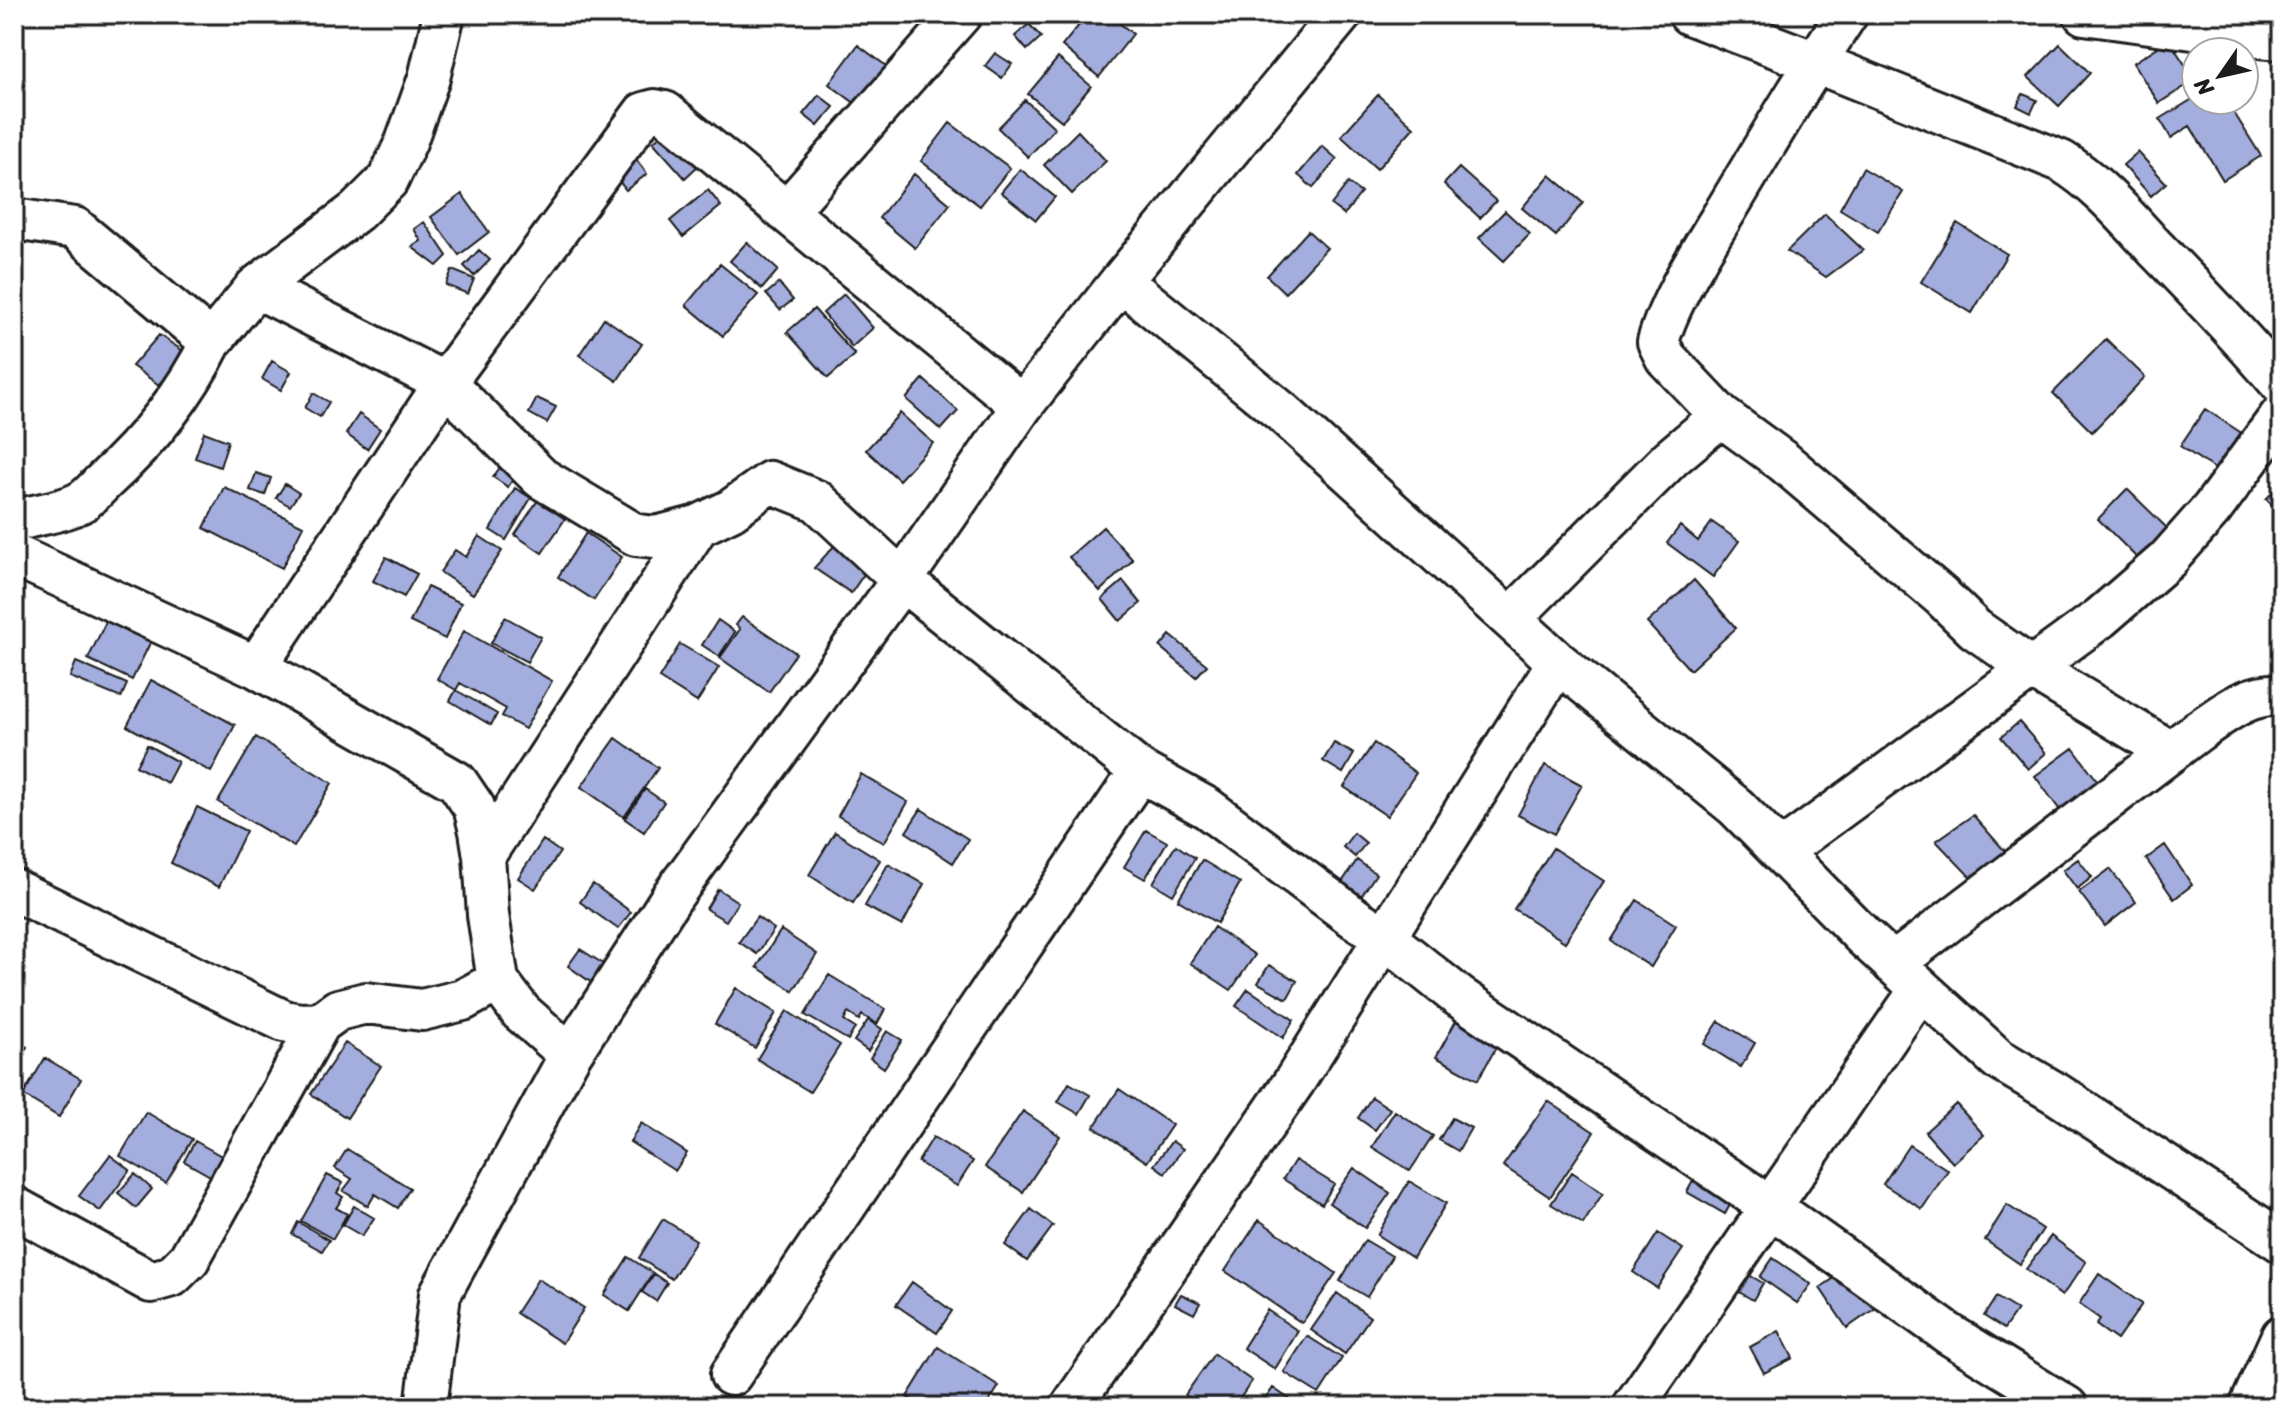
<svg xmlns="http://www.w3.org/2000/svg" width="2296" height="1421" font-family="Sriracha,sans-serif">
  <rect width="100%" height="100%" fill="#fff"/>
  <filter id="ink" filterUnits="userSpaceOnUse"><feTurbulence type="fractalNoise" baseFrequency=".0125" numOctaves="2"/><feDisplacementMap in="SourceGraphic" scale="16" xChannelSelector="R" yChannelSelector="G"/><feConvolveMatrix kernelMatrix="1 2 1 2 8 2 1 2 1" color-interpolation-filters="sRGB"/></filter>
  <g filter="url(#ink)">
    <path fill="#a4aede" stroke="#1c1c1c" stroke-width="2" d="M1088 14H1108L1133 34 1099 77 1062 46Z
      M1029 24 1041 37 1027 50 1015 36Z
      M2169 40 2195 80 2159 103 2133 63Z
      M2060 44 2090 73 2059 106 2028 77Z
      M858 45 893 71 864 110 829 84Z
      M995 53 1012 64 1002 78 985 66Z
      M1058 58 1091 86 1062 121 1028 94Z
      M2023 94 2037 100 2031 113 2017 106Z
      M819 95 834 107 818 126 803 114Z
      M1378 95 1414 127 1377 169 1341 136Z
      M2196 97V100H2226L2261 156 2223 180 2190 126 2171 138 2160 119Z
      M1025 100 1055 128 1028 157 998 128Z
      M950 123 1010 168 980 206 921 161Z
      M668 128 701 163 685 178 653 142Z
      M1078 131 1106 161 1072 194 1044 165Z
      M1322 146 1337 159 1313 188 1298 175Z
      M2138 152 2166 183 2151 196 2123 165Z
      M636 159 647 174 626 190 615 176Z
      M1459 168 1496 201 1480 218 1444 184Z
      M1863 168 1903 192 1878 232 1840 209Z
      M1020 169 1055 197 1036 220 1001 192Z
      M914 174 950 204 915 248 879 218Z
      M1550 175 1583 203 1556 236 1522 208Z
      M1348 183 1361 193 1344 215 1331 205Z
      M708 190 721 206 683 237 670 221Z
      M462 194 489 232 459 255 431 217Z
      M1505 211 1530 234 1504 261 1479 238Z
      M1825 214 1863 250 1826 277 1787 251Z
      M424 222 447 256 437 266 412 247 421 241 414 229Z
      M1957 223 2007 254 1972 313 1921 282Z
      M1308 231 1327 248 1285 293 1267 276Z
      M747 242 778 270 762 289 730 261Z
      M479 250 490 260 474 276 464 266Z
      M720 264 758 295 723 336 686 305Z
      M452 270 474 279 468 294 446 285Z
      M779 283 793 300 780 310 766 294Z
      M844 294 873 328 852 347 823 313Z
      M814 309 855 355 828 378 787 332Z
      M604 318 642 344 617 381 579 355Z
      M159 335 189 355 159 385 132 366Z
      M2106 339 2145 377 2092 432 2053 393Z
      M272 361 291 372 281 390 262 379Z
      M923 379 958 411 941 430 906 399Z
      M313 393 329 402 320 417 305 408Z
      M537 398 556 407 547 423 529 413Z
      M2205 409 2243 434 2219 472 2180 446Z
      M900 413 933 443 899 480 866 450Z
      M359 414 380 429 367 449 346 434Z
      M204 432 228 441 220 467 195 458Z
      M504 462 518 471 508 487 493 477Z
      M256 473 271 478 265 495 250 490Z
      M2282 483V515L2266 499Z
      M285 484 299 493 290 506 276 498Z
      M224 487 303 526 282 568 204 528Z
      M515 488 531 498 506 540 490 530Z
      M2127 489 2170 531 2140 561 2098 519Z
      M538 500 565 519 542 553 515 535Z
      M1712 522 1739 541 1713 577 1667 543 1680 526 1698 541Z
      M1103 527 1133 560 1100 591 1069 557Z
      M586 533 622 557 594 600 558 577Z
      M479 536 502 551 473 594 440 572 455 550 466 557Z
      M834 546 868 568 851 593 814 568Z
      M386 557 417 574 404 597 373 581Z
      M1694 580 1736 628 1690 670 1647 623Z
      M1123 581 1141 603 1120 621 1102 599Z
      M427 587 461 603 445 639 410 622Z
      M109 615 153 637 132 680 88 659Z
      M505 617 541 637 527 662 491 643Z
      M742 617 796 653 769 692 720 658 740 629 736 625Z
      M718 620 735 632 719 656 702 645Z
      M464 631 552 681 525 729 502 716 506 709 460 683 456 690 437 679Z
      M1170 635 1207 665 1196 677 1160 647Z
      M680 644 719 667 697 702 659 678Z
      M76 662 127 684 121 698 70 677Z
      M151 680 235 725 211 772 127 726Z
      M456 690 497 714 491 725 450 701Z
      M2019 722 2046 753 2028 769 2001 737Z
      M256 737 332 783 294 847 218 802Z
      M616 738 658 768 624 817 581 787Z
      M1334 743 1354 754 1343 773 1323 761Z
      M1374 743 1416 773 1387 816 1344 787Z
      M147 745 178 762 167 783 136 766Z
      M2073 748 2100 784 2062 813 2035 776Z
      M1545 765 1582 785 1554 834 1518 815Z
      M861 774 908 802 884 843 838 816Z
      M645 789 664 802 644 832 625 819Z
      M197 807 246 831 219 887 171 863Z
      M921 809 968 839 953 863 906 832Z
      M1973 815 2011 858 1976 883 1936 841Z
      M1146 830 1167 842 1145 879 1124 867Z
      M835 832 880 860 853 903 809 875Z
      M1354 833 1366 843 1355 857 1343 847Z
      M543 840 560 852 535 889 518 878Z
      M1176 845 1195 858 1173 895 1153 883Z
      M2165 845 2192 885 2174 899 2146 859Z
      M1553 848 1604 881 1565 942 1514 909Z
      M2078 859 2092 877 2077 889 2063 870Z
      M1202 860 1240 883 1217 923 1178 900Z
      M1357 860 1376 874 1354 907 1334 894Z
      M888 864 924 884 902 926 865 906Z
      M2110 869 2136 902 2105 926 2079 892Z
      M593 884 631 912 618 929 580 902Z
      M718 889 738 902 726 921 706 909Z
      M1637 900 1676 925 1651 967 1611 941Z
      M757 917 774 929 757 954 739 942Z
      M1214 927 1255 955 1231 990 1190 963Z
      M781 930 817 954 793 991 757 967Z
      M580 949 605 965 592 983 568 966Z
      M1269 965 1297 981 1287 999 1258 983Z
      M829 975 885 1009 877 1024 862 1015 859 1020 848 1013 844 1021 855 1028 848 1040 805 1015Z
      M736 988 776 1013 755 1048 715 1024Z
      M1248 989 1294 1020 1283 1038 1236 1006Z
      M787 1011 840 1045 810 1092 757 1059Z
      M1457 1019 1499 1042 1478 1080 1436 1057Z
      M868 1020 882 1029 868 1051 854 1041Z
      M1719 1021 1755 1043 1741 1067 1704 1044Z
      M887 1031 902 1040 884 1068 870 1058Z
      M14 1041 27 1047 14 1070Z
      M345 1043 381 1066 347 1118 311 1094Z
      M45 1058 81 1079 59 1117 23 1095Z
      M1069 1083 1090 1095 1079 1114 1058 1102Z
      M1119 1089 1172 1125 1147 1162 1094 1127Z
      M1372 1097 1390 1109 1375 1130 1358 1118Z
      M1548 1101 1594 1132 1550 1197 1503 1166Z
      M1956 1104 1984 1135 1953 1163 1925 1132Z
      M1023 1111 1060 1136 1023 1192 985 1167Z
      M1395 1111 1433 1136 1410 1171 1372 1147Z
      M146 1112 192 1139 166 1183 120 1156Z
      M1452 1118 1471 1128 1458 1151 1439 1140Z
      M641 1123 687 1153 675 1171 630 1142Z
      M933 1137 973 1161 957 1186 918 1162Z
      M195 1141 230 1161 219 1181 184 1161Z
      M1172 1141 1183 1149 1165 1173 1154 1165Z
      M1909 1145 1948 1170 1922 1209 1883 1184Z
      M347 1149 410 1188 398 1208 375 1194 368 1206 343 1191 352 1179 335 1168Z
      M110 1155 130 1170 100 1211 79 1196Z
      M1295 1160 1334 1184 1322 1204 1283 1179Z
      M1354 1168 1390 1193 1365 1228 1329 1203Z
      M1699 1170 1737 1192 1725 1214 1687 1192Z
      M1572 1172 1603 1193 1583 1224 1551 1204Z
      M135 1174 152 1189 136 1208 118 1193Z
      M327 1175 343 1183 337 1193 343 1197 336 1208 347 1214 333 1239 301 1221Z
      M1409 1181 1446 1203 1413 1258 1377 1235Z
      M2007 1205 2043 1229 2020 1264 1985 1240Z
      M354 1206 374 1218 362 1236 343 1225Z
      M1031 1209 1053 1226 1027 1261 1005 1245Z
      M663 1219 696 1240 672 1279 639 1258Z
      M1259 1220 1336 1273 1302 1323 1225 1271Z
      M298 1222 329 1240 322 1251 292 1234Z
      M1658 1233 1683 1249 1657 1288 1633 1272Z
      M2051 1236 2086 1262 2062 1296 2026 1269Z
      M1365 1240 1392 1256 1367 1297 1340 1281Z
      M628 1257 653 1273 629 1311 604 1295Z
      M1773 1258 1811 1284 1797 1303 1760 1277Z
      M1850 1267 1877 1307 1847 1328 1820 1288Z
      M1742 1271 1763 1283 1753 1300 1732 1288Z
      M654 1274 667 1283 656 1301 642 1292Z
      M2099 1274 2142 1304 2117 1340 2096 1325 2100 1319 2079 1304Z
      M538 1279 584 1308 562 1343 516 1313Z
      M912 1282 952 1311 937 1333 896 1305Z
      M1337 1293 1370 1317 1345 1354 1311 1330Z
      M1181 1294 1200 1303 1194 1314 1175 1304Z
      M1996 1297 2017 1310 2004 1329 1984 1316Z
      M1267 1310 1298 1331 1275 1369 1243 1348Z
      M1779 1331 1793 1358 1764 1373 1750 1347Z
      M1307 1336 1342 1358 1319 1394 1284 1372Z
      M938 1347 999 1386 986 1407H923L907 1397Z
      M1214 1354 1252 1381 1234 1407H1203L1185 1395Z
      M1273 1388 1301 1407H1266L1262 1404Z"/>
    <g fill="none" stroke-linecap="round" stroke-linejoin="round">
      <g stroke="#1c1c1c" stroke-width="46">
        <path id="minor" d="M1689 14 1815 62 2061 161C2098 183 2126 217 2156 249 2199 293 2242 338 2282 385
          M2084 14 2237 35 2282 39
          M786 212 961 14
          M14 219 75 228 211 342 256 287 445 383 541 478 636 535 656 537 698 526 731 510 770 482 817 501 902 580 1140 771 1207 808 1356 919 1384 937 1458 996 1771 1207 1949 1334 2067 1407
          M1121 281 1341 14
          M256 287 357 211 388 180 406 142 429 78 444 14
          M1721 416 1666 358 1658 342C1670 299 1704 246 1728 207 1767 142 1805 77 1847 14
          M14 522C35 513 58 514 79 503 88 499 95 490 102 483 146 443 185 395 211 342
          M14 555 256 667 457 782 474 807 480 831 484 856 488 915 498 981 521 1012 570 1055
          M1511 618 1671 458 1721 416 1784 462 1941 596 1975 629 2031 668 2171 752
          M256 667 445 383 644 113 655 110 665 112 1022 406
          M1780 852 2100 618 2167 560 2212 509 2282 414
          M484 856 698 526
          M14 890 284 1021 300 1024 320 1023 338 1010 366 1003 422 1010 463 1000 498 981
          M1893 964 2198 731C2225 713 2247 693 2282 695
          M14 1207 151 1282 172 1276 189 1259 320 1023
          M731 1375 1140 771
          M428 1407 427 1399 440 1294 570 1055 673 895 902 580 1022 406 1121 281 1283 413 1558 662 1736 807 1863 936 1998 1059 2057 1094 2282 1242
          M1071 1407 1294 1082 1558 662
          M1633 1407 1920 990
          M2250 1407 2282 1336"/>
      </g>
      <use href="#minor" stroke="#fff" stroke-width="40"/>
    </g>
  </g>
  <rect width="2296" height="1421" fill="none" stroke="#fff" stroke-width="48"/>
  <rect x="24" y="24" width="2248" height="1373" fill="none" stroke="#1c1c1c" stroke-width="3" filter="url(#ink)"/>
  <g transform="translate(2220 76) rotate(236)"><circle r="38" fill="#ffffff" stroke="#a4a4a4" stroke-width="2"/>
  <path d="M0-6L14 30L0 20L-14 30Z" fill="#1c1c1c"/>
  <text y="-12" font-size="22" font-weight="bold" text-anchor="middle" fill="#1c1c1c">N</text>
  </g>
</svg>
